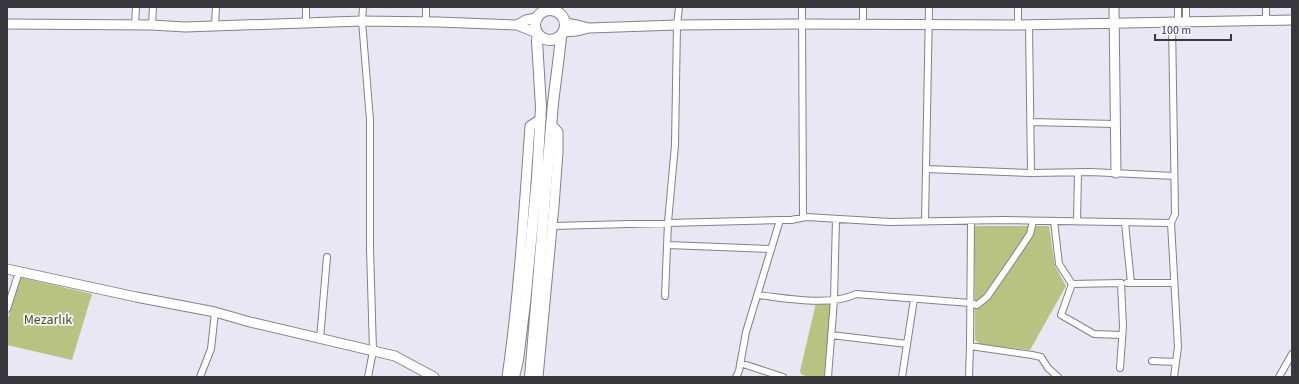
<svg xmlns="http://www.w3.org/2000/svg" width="1299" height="384" font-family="'Source Sans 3',sans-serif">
  <rect width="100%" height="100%" fill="#e9e7f3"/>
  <path fill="#b9c381" d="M974 226H1049L1055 266 1066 286 1030 350 982 345 975 340Z
    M19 277 92 294 72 360 7 345V322Z
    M816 303H831L825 377H808L801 374 800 371Z"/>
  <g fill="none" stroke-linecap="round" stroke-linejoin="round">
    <g stroke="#82808b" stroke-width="8">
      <path id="street" d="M306 7V23
        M363 7 362 21 370 120V248L373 351 368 377
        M802 7 803 217
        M863 7V25
        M1018 7V25
        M1178 7V22
        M1266 7V20
        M426 21V7
        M1186 22V7
        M135 25 136 7
        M152 25 153 7
        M215 25 216 7
        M1029 25 1031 173
        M1030 122 1115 124
        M926 169 1031 173 1091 172 1174 176
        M971 221 970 346 1032 355 1041 357 1048 368 1058 377
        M1054 221 1059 264 1072 284 1121 283 1123 326 1120 368
        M925 222 929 7
        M1077 222 1078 172
        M1125 223 1131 283
        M1171 223 1175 214 1172 22
        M552 226 780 220
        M668 245 771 249
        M1127 283H1174
        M1072 284 1061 315 1094 334 1122 335
        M757 295C786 298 830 307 856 294L970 303 977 305 987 297 1014 258 1030 234 1033 221
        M665 296 668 222 675 145 677 25 679 7
        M7 309 19 272
        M831 335 907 344
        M320 339 327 257
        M1152 361 1176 362
        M740 363 783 377
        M200 377 211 349 215 312
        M736 377 739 371 746 332 780 220H791L806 217 890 222 1003 220 1171 223 1178 347 1174 377
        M828 377 834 300 836 219
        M902 377 914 299
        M969 377 970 346
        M1279 377 1292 354"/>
    </g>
    <g stroke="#82808b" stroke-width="11">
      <path id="secondary" d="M1114 7 1116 173
        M565 23 577 25 589 28
        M7 24 152 25 185 27 362 21 438 22 517 25 537 33
        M517 25 526 20 536 18
        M563 32 577 31 589 28 677 25 802 24 1018 25 1292 20
        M7 269 136 297 215 312 250 322 395 356 434 377
        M507 377C519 294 524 209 530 126L541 119
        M538 377 554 206 558 152V132L551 124"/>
    </g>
    <g stroke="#82808b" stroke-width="12">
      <path id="primary" d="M535 25a15 15 0 1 1 30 0a15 15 0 1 1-30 0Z
        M514 377 518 360 525 303 537 178 541 107 537 41 538 34
        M530 377 553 103 559 55 561 37"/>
    </g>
    <use href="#street" stroke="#fff" stroke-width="6"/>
    <use href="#secondary" stroke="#fff" stroke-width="9"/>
    <use href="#primary" stroke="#fff" stroke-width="10"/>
  </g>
  <g text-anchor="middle" stroke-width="3.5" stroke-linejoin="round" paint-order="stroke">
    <g font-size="14" fill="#4d5319" stroke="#f6f5fe">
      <text x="48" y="324">Mezarlık</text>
    </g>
  </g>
  <rect width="1299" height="384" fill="none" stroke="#38383c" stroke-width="16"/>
  <path d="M1155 34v6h76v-6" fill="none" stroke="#38383c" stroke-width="2"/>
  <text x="1161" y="34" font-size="12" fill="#38383c" stroke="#f6f5fe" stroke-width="3" paint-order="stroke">100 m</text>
</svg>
